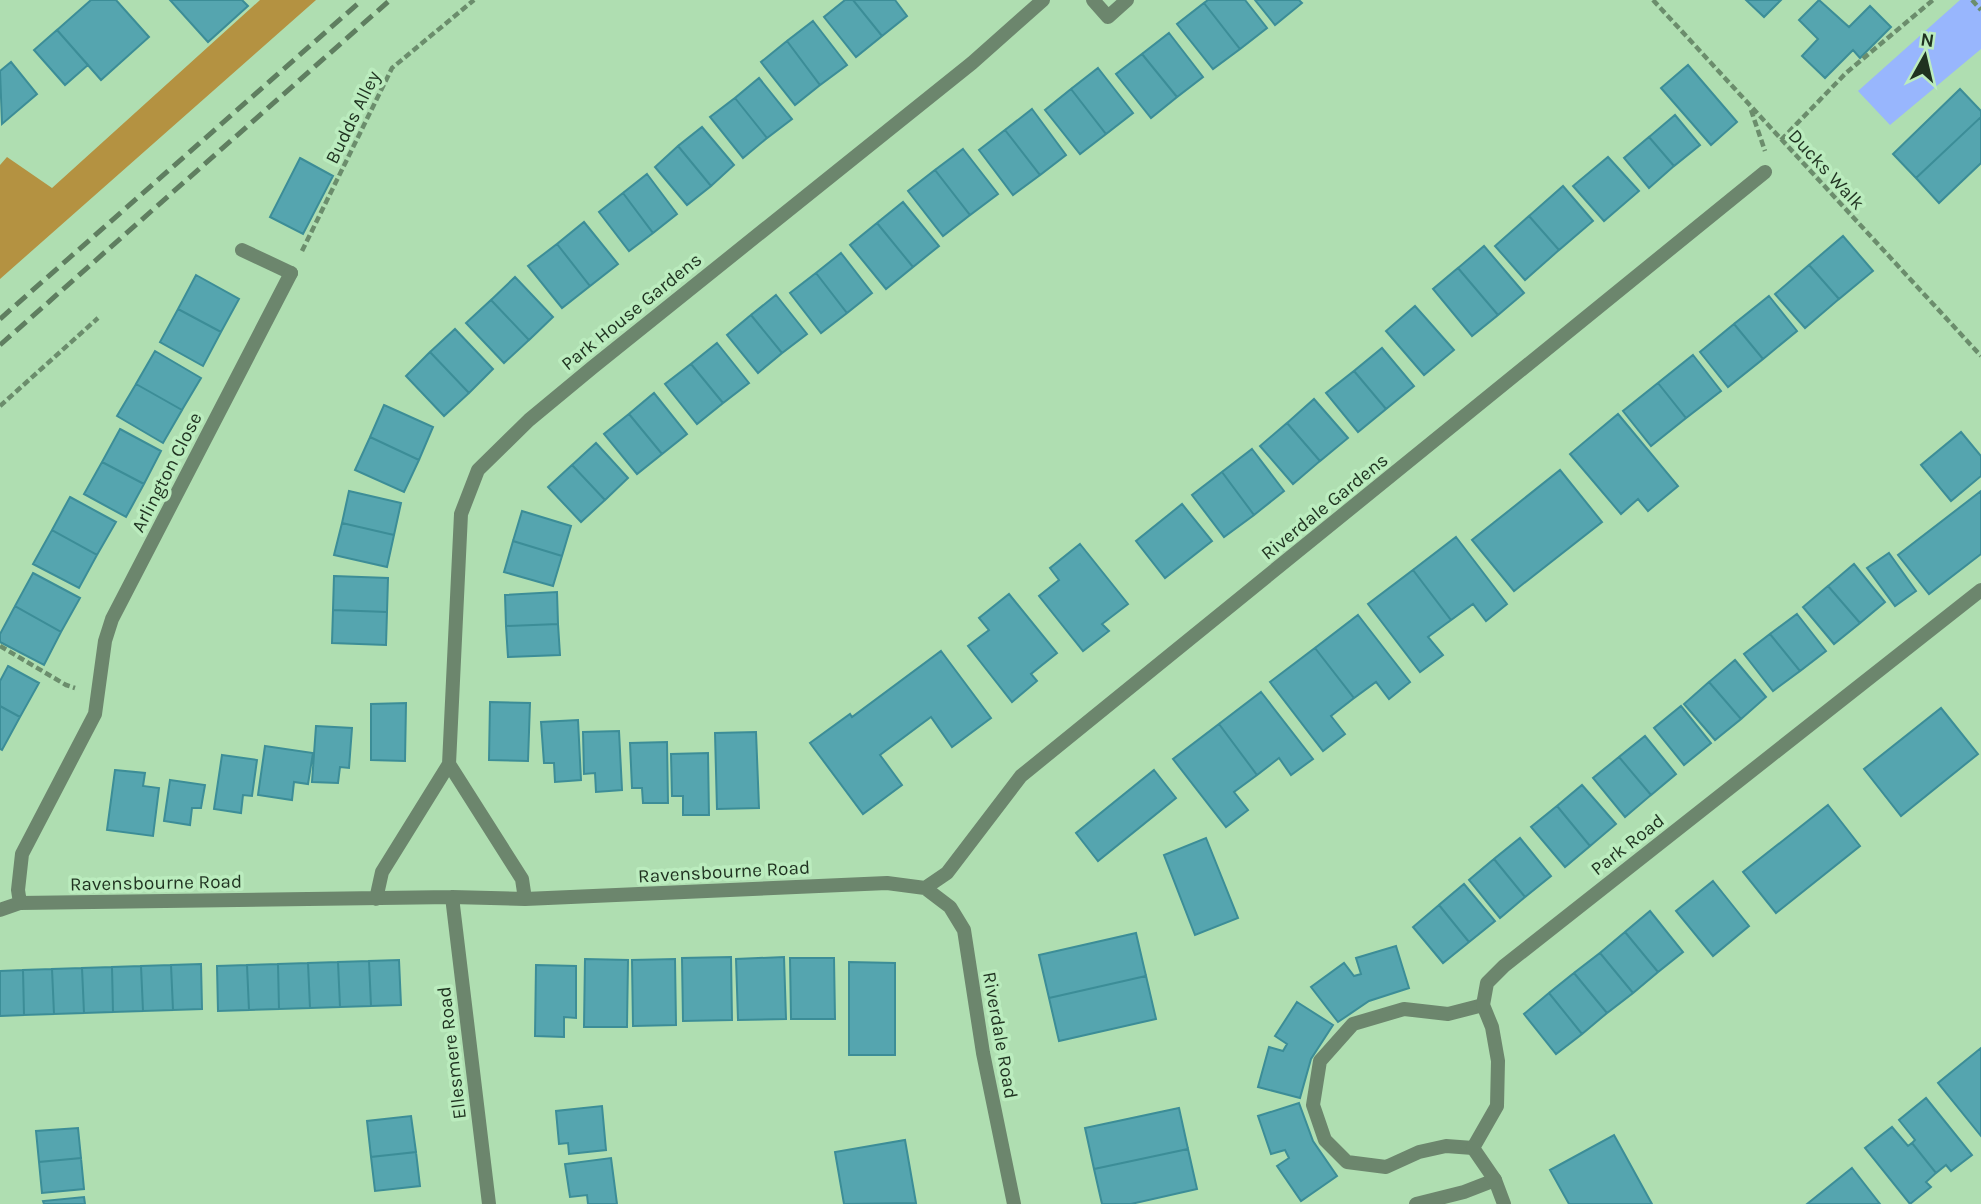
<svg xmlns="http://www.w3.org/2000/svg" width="1981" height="1204" font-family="Karla,sans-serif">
  <rect width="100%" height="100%" fill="#afdeb1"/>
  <path fill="#b49241" d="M260 0H316L0 279V165L7 157 52 188Z"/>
  <path fill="#98b6fd" d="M1960 0H1981V49L1890 125 1858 91Z"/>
  <path fill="#55a5af" stroke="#3c8d97" stroke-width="2" d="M91 0H116L149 37 101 80 57 30Z
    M170 0H242L248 6 208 42Z
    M845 0H853L882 36 856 57 824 17Z
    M853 0H895L907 16 882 36Z
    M1208 0H1245L1267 28 1240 49 1204 3Z
    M1255 0H1299L1302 3 1275 25Z
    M1746 0H1781L1764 17Z
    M1819 0 1849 27 1870 6 1891 27 1860 58 1853 50 1825 78 1802 56 1818 39 1799 20Z
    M1204 3 1240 49 1213 69 1177 24Z
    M813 21 847 65 820 85 787 41Z
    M57 30 88 65 65 85 34 50Z
    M1169 33 1203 77 1177 97 1142 54Z
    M787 41 820 85 795 105 761 62Z
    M1142 54 1177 97 1151 118 1116 74Z
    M11 62 37 94 2 124 0 71Z
    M1688 65 1737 122 1711 145 1661 88Z
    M1098 68 1133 113 1106 134 1071 89Z
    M759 78 792 119 767 138 735 98Z
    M1071 89 1106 134 1080 154 1045 110Z
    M1960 89 1981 111V117L1916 178 1893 154Z
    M735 98 767 138 743 158 710 117Z
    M1032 109 1066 155 1040 175 1005 130Z
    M1675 115 1700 145 1674 166 1649 137Z
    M1981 117V163L1939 203 1916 178Z
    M702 127 734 165 711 186 678 146Z
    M1005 130 1040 175 1013 195 979 150Z
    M1649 137 1674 166 1649 188 1624 158Z
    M678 146 711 186 687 205 655 167Z
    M963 149 998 194 970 215 935 170Z
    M1608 157 1639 191 1604 221 1573 186Z
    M300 158 333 176 303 234 270 217Z
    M935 170 970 215 943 236 908 191Z
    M647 174 677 214 653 233 623 193Z
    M1563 186 1593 221 1559 250 1529 216Z
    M623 193 653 233 629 251 599 212Z
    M903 202 939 246 913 267 877 223Z
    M1529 216 1559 250 1525 280 1495 246Z
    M584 222 618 264 590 286 557 244Z
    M877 223 913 267 886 289 850 245Z
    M1843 236 1873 271 1839 299 1809 265Z
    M557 244 590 286 562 308 528 266Z
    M1484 246 1524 293 1498 315 1458 268Z
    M841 253 872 293 847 313 816 273Z
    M1809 265 1839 299 1805 328 1775 294Z
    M1458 268 1498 315 1472 336 1433 289Z
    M816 273 847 313 821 333 790 293Z
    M196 275 239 299 221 332 178 309Z
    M515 277 553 317 529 340 491 300Z
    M776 295 807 334 782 353 751 315Z
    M1769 296 1797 331 1763 359 1734 324Z
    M491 300 529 340 504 363 466 323Z
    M1415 306 1454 350 1424 375 1386 331Z
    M178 309 221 332 203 366 160 342Z
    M751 315 782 353 758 373 727 335Z
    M1734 324 1763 359 1728 387 1700 352Z
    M455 329 493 369 469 393 430 352Z
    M717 343 749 383 723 403 691 364Z
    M1382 348 1414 386 1386 409 1354 371Z
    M155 351 201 378 182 410 136 384Z
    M430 352 469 393 444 416 406 376Z
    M1693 355 1721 391 1686 418 1658 383Z
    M691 364 723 403 697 424 665 384Z
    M1354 371 1386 409 1358 432 1326 393Z
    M1658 383 1686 418 1651 446 1623 411Z
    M136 384 182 410 163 443 117 416Z
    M654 393 687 434 662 454 629 414Z
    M1314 399 1348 438 1320 461 1287 423Z
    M384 405 433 427 419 460 370 437Z
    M629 414 662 454 637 474 604 434Z
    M1618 414 1678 486 1648 511 1638 499 1621 514 1570 454Z
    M1287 423 1320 461 1293 484 1260 446Z
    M120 429 161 451 144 484 102 462Z
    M1961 432 1981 456V476L1951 501 1921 465Z
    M370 437 419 460 404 492 355 470Z
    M596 443 628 478 605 500 572 465Z
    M1252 449 1284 491 1254 515 1222 472Z
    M102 462 144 484 126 517 84 494Z
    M572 465 605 500 581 522 548 487Z
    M1560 470 1602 522 1514 591 1472 540Z
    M1222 472 1254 515 1224 537 1192 495Z
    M349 491 401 503 394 535 342 523Z
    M1981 491V554L1929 594 1898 555Z
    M70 497 116 522 97 555 52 530Z
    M1182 504 1212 541 1165 578 1136 541Z
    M522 511 571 526 562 556 513 541Z
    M342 523 394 535 387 567 334 555Z
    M52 530 97 555 79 588 33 564Z
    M1456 537 1507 604 1486 621 1473 604 1451 620 1413 570Z
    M513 541 562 556 553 586 504 572Z
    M1080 544 1128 604 1102 624 1109 631 1083 651 1039 596 1059 580 1050 568Z
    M1889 553 1916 591 1895 606 1867 568Z
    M1854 564 1885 602 1860 623 1828 586Z
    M1413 570 1451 620 1428 637 1443 655 1420 672 1368 604Z
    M33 573 80 598 61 632 15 606Z
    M334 576 388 578 387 612 333 610Z
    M1828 586 1860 623 1834 644 1803 607Z
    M557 592 558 624 506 626 505 595Z
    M1009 594 1057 653 1031 674 1037 681 1012 702 968 646 989 630 979 618Z
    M15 606 61 632 44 665 0 642V634Z
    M333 610 387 612 386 645 332 643Z
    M1797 614 1826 651 1800 671 1770 634Z
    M1358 615 1410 682 1389 699 1376 682 1354 698 1315 648Z
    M558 624 560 655 508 657 506 626Z
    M1770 634 1800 671 1773 691 1744 654Z
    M1315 648 1354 698 1331 716 1345 734 1323 751 1270 682Z
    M941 651 991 718 952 747 931 717 880 755 902 785 863 814 810 743 850 714 852 717Z
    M1735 660 1766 697 1741 719 1709 682Z
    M8 666 39 683 20 717 0 706V681Z
    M1709 682 1741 719 1715 740 1684 704Z
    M1261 692 1313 759 1291 775 1279 758 1257 775 1219 724Z
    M490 702 530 703 528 761 489 760Z
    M406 703 405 761 371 760V704Z
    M0 706 20 717 2 750 0 749Z
    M1681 706 1711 743 1684 765 1654 728Z
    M1941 708 1978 754 1901 816 1864 769Z
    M578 720 581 780 555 782 554 763H544L541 722Z
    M1219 724 1257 775 1234 792 1248 810 1226 827 1173 759Z
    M316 726 352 728 349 768 340 767 338 783 312 782Z
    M619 731 622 790 596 792 595 773 584 774 583 732Z
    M756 732 759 808 717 809 715 733Z
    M1645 736 1676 774 1651 795 1619 757Z
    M667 742 668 803H643L642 788H632L630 743Z
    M265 746 313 753 308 784 294 782 292 800 258 795Z
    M708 753 709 815H683V796H672L671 754Z
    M222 755 257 760 252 796 243 795 241 813 214 809Z
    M1619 757 1651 795 1625 817 1593 778Z
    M115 770 145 773 143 786 159 788 153 836 107 830Z
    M1154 770 1176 798 1098 861 1076 833Z
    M170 780 205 785 201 808H192L190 825 164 821Z
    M1582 785 1616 824 1590 846 1557 806Z
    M1828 805 1860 846 1776 913 1743 872Z
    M1557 806 1590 846 1565 867 1531 827Z
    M1206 838 1238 918 1195 935 1164 855Z
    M1520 838 1551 876 1525 897 1494 859Z
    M1494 859 1525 897 1500 918 1469 880Z
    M1713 881 1749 926 1713 956 1676 911Z
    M1464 884 1495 921 1469 942 1439 905Z
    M1439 905 1469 942 1443 963 1413 927Z
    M1650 911 1683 952 1658 972 1625 932Z
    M1625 932 1658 972 1633 993 1600 953Z
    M1136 933 1146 976 1049 998 1039 955Z
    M1396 946 1409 988 1369 1001 1338 1022 1311 987 1344 963 1354 976 1361 974 1356 958Z
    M1600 953 1633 993 1607 1013 1574 973Z
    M731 957 732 1020 683 1021 682 958Z
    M784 957 786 1019 738 1020 736 959Z
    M790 958H834L835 1019H791Z
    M585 959 628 960 627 1027H584Z
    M675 959 676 1025 633 1026 632 960Z
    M399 960 401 1005 371 1006 369 961Z
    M369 961 371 1006 340 1007 338 962Z
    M338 962 340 1007 310 1008 308 963Z
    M849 962 895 963V1055H849Z
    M308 963 310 1008 279 1009 278 964Z
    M201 964 202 1009 173 1010 171 965Z
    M278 964 279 1009 249 1010 247 965Z
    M171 965 173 1010 143 1011 141 966Z
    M247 965 249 1010 218 1011 217 966Z
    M536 965 576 966V1018L564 1017V1037L535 1036Z
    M141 966 143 1011 113 1012 112 967Z
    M112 967 113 1012 84 1013 82 968Z
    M82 968 84 1013 54 1014 52 969Z
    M52 969 54 1014 24 1015 23 970Z
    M23 970 24 1015 0 1016V971Z
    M1574 973 1607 1013 1582 1034 1549 993Z
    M1146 976 1156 1019 1059 1041 1049 998Z
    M1549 993 1582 1034 1556 1054 1524 1014Z
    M1297 1002 1333 1025 1311 1059 1300 1098 1258 1087 1269 1047 1283 1051 1287 1044 1275 1036Z
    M1981 1048V1136L1938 1083Z
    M1926 1098 1972 1155 1951 1171 1946 1165 1936 1173 1912 1143 1915 1140 1899 1120Z
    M1299 1103 1313 1141 1337 1176 1301 1201 1277 1166 1289 1158 1285 1150 1271 1154 1258 1116Z
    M602 1106 606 1150 569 1154 568 1143 559 1144 556 1111Z
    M1179 1108 1188 1149 1094 1169 1085 1128Z
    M411 1116 416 1152 371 1157 367 1121Z
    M1892 1127 1908 1146 1912 1143 1936 1173 1926 1182 1931 1187 1910 1204 1865 1148Z
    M78 1128 81 1158 39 1162 36 1131Z
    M1614 1135 1652 1204H1569L1550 1170Z
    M905 1140 916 1203 844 1204 835 1152Z
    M1188 1149 1197 1189 1131 1204H1102L1094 1169Z
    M416 1152 420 1186 375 1191 371 1157Z
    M81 1158 84 1189 42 1193 39 1162Z
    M611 1158 617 1204H588L587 1195 570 1197 565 1164Z
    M1852 1168 1880 1204H1807Z
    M84 1197 85 1204H44L43 1201Z"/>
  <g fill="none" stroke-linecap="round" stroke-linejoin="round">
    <path stroke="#6b8d6c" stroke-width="4.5" stroke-dasharray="7 3.5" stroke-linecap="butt" d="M1653 0 1981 356
      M1972 0 1981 10
      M1751 110 1765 151
      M1781 140 1846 73 1933 0
      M302 251 392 68 474 0
      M0 406 98 318
      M0 646 66 685 75 688"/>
    <path stroke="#6c866d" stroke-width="14" d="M242 250 291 273
      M1473 1148 1446 1146 1419 1152 1386 1167 1347 1162 1325 1140 1313 1105 1320 1061 1353 1024 1404 1009 1448 1014 1483 1005
      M1416 1204 1464 1192 1495 1180"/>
    <path stroke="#6c866d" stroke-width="14" d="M1093 0 1108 17 1127 0
      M449 764 522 879 525 899
      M925 888 947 873 1021 776 1765 172
      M925 888 950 907 964 930 983 1053 1014 1204
      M452 897 489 1204
      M376 899 382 872 449 764 461 514 478 470 529 420 593 367 972 63 1043 0
      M20 903 18 890 22 854 95 714 105 641 112 619 291 273
      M0 910 20 903 452 897 525 899 887 883 925 888
      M1504 1204 1495 1180 1473 1148 1497 1106 1498 1061 1492 1027 1483 1005 1487 983 1504 966 1981 590"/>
    <path stroke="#5f7e60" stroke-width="5" stroke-dasharray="14 7" stroke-linecap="butt" d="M0 319 362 0
      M0 345 390 0"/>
  </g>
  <g text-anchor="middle" stroke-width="7" stroke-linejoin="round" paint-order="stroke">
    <g font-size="19" fill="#1f3220" stroke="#bbecbe">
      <text transform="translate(352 117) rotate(-64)" y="7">Budds Alley</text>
      <text transform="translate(1827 169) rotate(47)" y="7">Ducks Walk</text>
      <text transform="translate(631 311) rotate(-39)" y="7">Park House Gardens</text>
      <text transform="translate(166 472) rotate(-63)" y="7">Arlington Close</text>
      <text transform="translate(1324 506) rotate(-39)" y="7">Riverdale Gardens</text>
      <text transform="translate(1627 844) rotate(-38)" y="7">Park Road</text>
      <text transform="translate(724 871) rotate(-3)" y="7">Ravensbourne Road</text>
      <text transform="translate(156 882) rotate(-1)" y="7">Ravensbourne Road</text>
      <text transform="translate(1001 1035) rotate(80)" y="7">Riverdale Road</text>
      <text transform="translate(451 1053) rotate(-97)" y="7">Ellesmere Road</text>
    </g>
  </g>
  <g transform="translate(1925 56) rotate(8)" stroke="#bbecbe" stroke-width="5" paint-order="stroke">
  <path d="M0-5L12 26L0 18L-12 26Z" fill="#1f3220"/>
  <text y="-10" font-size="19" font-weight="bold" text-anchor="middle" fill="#1f3220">N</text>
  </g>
</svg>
